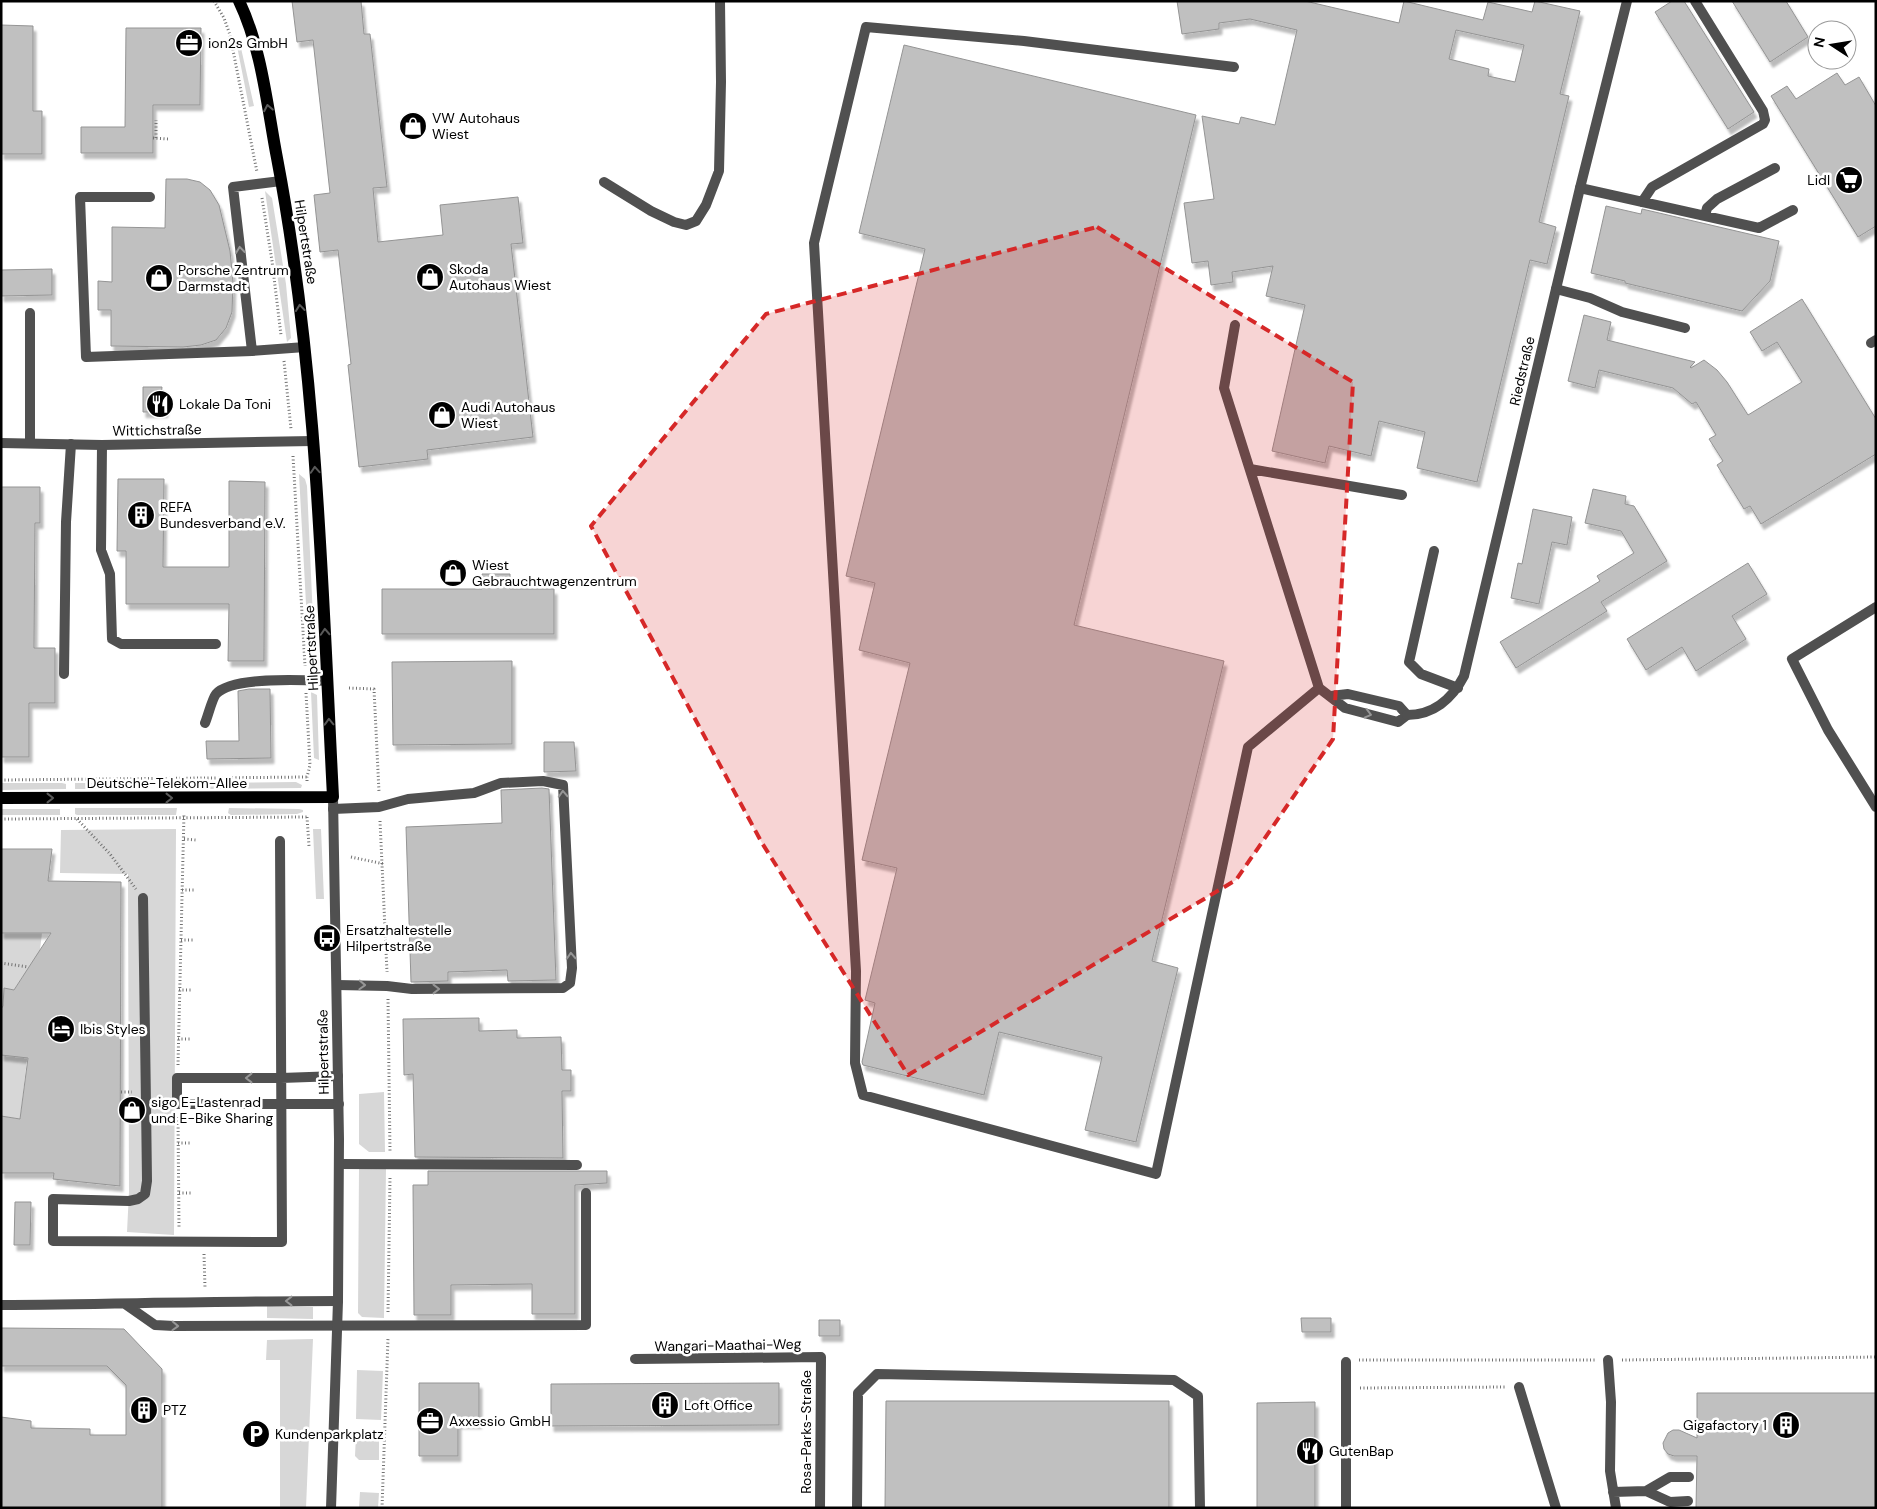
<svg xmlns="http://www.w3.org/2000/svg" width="1877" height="1509" font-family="'DM Sans',sans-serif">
  <defs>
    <filter id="shadow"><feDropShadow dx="3" dy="5.5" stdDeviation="1" flood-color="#0004"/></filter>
  </defs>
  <rect width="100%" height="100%" fill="#fff"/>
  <path fill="#d7d7d7" d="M236 41H239L241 48 254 106 249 107Z
    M265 191 272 198 286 284 291 338 287 342Z
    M299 474 305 479 307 486 314 641H308Z
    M311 692 317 695 319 760 314 758Z
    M296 782 302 785 301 788 198 789V784L200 783Z
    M1 783H62L66 784V789L1 790Z
    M75 783H144L146 789H75Z
    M75 808H177L176 815H77L75 814Z
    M229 808 299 809 303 810V812L297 814 231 815 228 813Z
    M1 809H60V815H1Z
    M176 829 174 1235 127 1232 129 1192 128 874 60 873 61 830Z
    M313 829H321L324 899H316Z
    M1 933H42L34 1000 23 976 14 990 4 989 3 1006 1 1009Z
    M28 1051 20 1119 1 1116V1055Z
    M384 1092 385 1152H369L359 1144V1094Z
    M359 1168H386L384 1318 362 1317 358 1313Z
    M267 1306 313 1307V1319L267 1318Z
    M313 1339 306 1508H280V1360H266L267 1340Z
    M357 1370 383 1371 381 1420 356 1419Z
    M356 1434 379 1435V1460H359L355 1456Z
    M360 1492 379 1493 378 1508H359Z"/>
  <path fill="#c0c0c0" stroke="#949494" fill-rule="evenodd" filter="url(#shadow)" d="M292 1H361L364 34H370L387 187 373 188 378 242 443 235 440 205 518 197 523 243 511 244 533 437 427 450 428 459 359 467 348 365 351 364 338 250 320 252 314 195 330 193 313 40 297 42Z
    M1177 1H1305L1399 23 1404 1 1483 20 1488 2 1532 12 1535 1 1580 11 1560 94 1569 96 1539 222 1556 227 1547 264 1530 260 1477 482 1417 468 1425 432 1379 421 1371 456 1329 446 1325 463 1272 451 1305 305 1266 296 1273 266 1232 272 1233 282 1211 285 1208 261 1192 263 1184 203 1214 199 1202 116 1239 124 1241 117 1275 125 1297 30 1250 19 1219 23V29L1182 34ZM1456 30 1524 45 1515 82 1488 76 1489 69 1449 59Z
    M1672 1H1684L1754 112 1728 129 1655 12Z
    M1732 1H1786L1808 37 1770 62Z
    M1 25 33 26V111H42V154H1Z
    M126 28H201L200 105H153V153H81V127H125Z
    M904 45 1196 115 1074 625 1224 661 1152 961 1178 968 1136 1142 1085 1130 1102 1057 999 1032 984 1095 863 1065 862 1062 875 1003 865 1000 897 868 862 860 910 663 859 650 875 583 846 576 925 249 859 233Z
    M1837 73 1845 85 1859 77 1876 106V226L1858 237 1771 96 1787 86 1796 99Z
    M166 179H187L200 182 210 190 219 205 230 251 233 282 232 312 226 328 216 340 201 345 183 347 111 346V310H98V281L112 282V227L165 228Z
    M1606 206 1641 214 1642 209 1779 241 1770 281 1742 311 1625 283V281L1591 273Z
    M52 269V295L1 296V270Z
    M1802 299 1876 419V454L1761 524 1750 506 1744 509 1717 465 1723 461 1709 439 1716 435 1696 402 1692 404 1673 388 1599 370 1595 388 1568 381 1584 315 1611 322 1607 340 1695 362 1690 367 1691 368 1704 360 1717 370 1727 382 1748 415 1802 382 1777 342 1762 351 1750 332Z
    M143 387H162L161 398H165V412H143Z
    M118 479H164L163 567H229V481L265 482 264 661H228L229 604H126V551H117Z
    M1 487H40V523H35L34 648H55V703H29V757H1Z
    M1593 489 1626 496 1625 504 1634 506 1667 561 1601 602 1607 611 1516 668 1500 642 1600 581 1597 576 1634 553 1621 531 1585 523Z
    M1533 509 1572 517 1567 545 1552 542 1539 604 1511 598 1518 563 1522 564Z
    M1748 563 1767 594 1732 616 1746 639 1696 671 1682 647 1646 670 1627 639Z
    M482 574H510V589H554V634H382V589H482Z
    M512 661V744L393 745 392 662Z
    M249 689H270L271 758 207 759 206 741H239L238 691Z
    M544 742H574L576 771 544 772Z
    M542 788 549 789 556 980 508 981 507 970 448 972V981L411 982 406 827 502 823 501 790Z
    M1 849H52L48 881 121 882 120 1186 53 1179 54 1173H1V1116L20 1119 28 1058 1 1055V1009L3 1006 4 988 14 990 51 933H1Z
    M479 1018V1031L517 1030V1038L561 1037 562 1070H571V1091H562L563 1158 415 1157 413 1074 404 1075 403 1019Z
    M428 1171H607V1183L575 1185V1314H532V1284L451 1285V1315H414L413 1185H428Z
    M15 1202H31L30 1245H14Z
    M1301 1318H1331V1332H1302Z
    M819 1320H840V1336H819Z
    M1 1328 124 1329 162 1369V1508H1V1417L31 1421V1428L90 1429V1435H126V1385L107 1366H1Z
    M419 1383H479V1423H458V1456H419Z
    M779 1383V1425L551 1426V1384Z
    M1697 1393H1876V1508H1696L1697 1456H1674L1668 1454 1664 1449 1663 1443 1668 1433 1673 1430H1679L1697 1438Z
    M886 1401H1169V1508H885Z
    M1315 1402V1508H1257V1403Z"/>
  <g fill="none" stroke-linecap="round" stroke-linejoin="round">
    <path stroke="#727272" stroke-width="3" stroke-dasharray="1 2.5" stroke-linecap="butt" d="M214 1 224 18 230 35 257 172
      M153 138 169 139
      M156 138V120
      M262 198 272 261 281 335
      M284 361 291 429
      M293 456 305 666
      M349 688 374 689 379 792
      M306 693 310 765 307 777V783
      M1 780 307 777
      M307 817 309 846
      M1 819 307 817
      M77 819 110 854 136 889
      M380 821 387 972
      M184 839 196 840
      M351 857 384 864
      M182 890H194
      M181 940H194
      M1 963 28 967
      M179 990H193
      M1 996H2
      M388 999 390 1152
      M178 1039H192
      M178 1065 184 813
      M121 1092H132
      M178 1117 179 1228
      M178 1143H192
      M179 1193H192
      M204 1254 205 1288
      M388 1312 390 1178
      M1359 1360H1595
      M1622 1360 1876 1357
      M1360 1388 1506 1387
      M382 1508 388 1338"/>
    <path stroke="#505050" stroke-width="10" d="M1234 67 1024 41 866 27 814 243 856 971 855 1063 863 1095 1156 1174 1248 747 1319 688
      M604 182 651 211 674 222 686 225 696 221 706 205 719 171 721 82 720 1
      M1580 188 1759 228 1793 210
      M150 197H80L86 357 252 351 305 347
      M1642 202 1652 187 1763 124 1765 120 1763 111 1695 1
      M1705 216 1707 208 1717 199 1775 168
      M1556 289 1590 298 1622 312 1685 328
      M30 313V443
      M1235 325 1224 388 1319 688 1345 708 1398 722 1407 715 1399 706 1348 694 1331 696
      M1871 343 1876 340
      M252 351 233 187 281 181
      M102 445 101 550 110 574 112 639 121 644H216
      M1250 469 1402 495
      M1434 551 1409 662 1421 674 1458 688
      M64 674 66 522 71 444
      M205 723C208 716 212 699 216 694 232 676 304 680 328 681
      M333 809 379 807 408 799 474 793 501 783 543 781 563 785 572 968 570 983 563 988 412 989 387 986 337 985
      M143 898 146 1104
      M338 1076 281 1078H177V1104H339
      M177 1104H146L147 1181 145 1194 138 1199 129 1201 53 1199V1241L282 1242 280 841
      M339 1164 577 1165
      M125 1304 155 1325 174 1326 586 1325V1193
      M1 1305C114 1304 226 1301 338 1301
      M1608 1360 1611 1402 1610 1471 1616 1508
      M1519 1387 1556 1508
      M1613 1492 1646 1491
      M1688 1501 1670 1502 1646 1491 1670 1477H1689
      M857 1508 858 1393 877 1374 1174 1380 1198 1396 1200 1508"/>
    <path stroke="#505050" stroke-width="10" d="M1 443 102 445 313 441
      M1876 607 1792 659 1828 730 1876 807
      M1407 715C1433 715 1452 699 1464 676L1580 188 1627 1
      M635 1359 821 1357 820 1508
      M1346 1362V1508
      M331 1508 338 1301 339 1139 333 797"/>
    <path stroke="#000" stroke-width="12" d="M1 798 333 797C322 583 317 368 277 158 267 106 262 49 239 1"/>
  </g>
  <defs><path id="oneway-chevron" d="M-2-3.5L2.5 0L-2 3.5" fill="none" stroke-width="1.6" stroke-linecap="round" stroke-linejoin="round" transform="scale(1.25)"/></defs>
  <g stroke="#595959">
    <use href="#oneway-chevron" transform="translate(268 108) rotate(-101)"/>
    <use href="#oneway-chevron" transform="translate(300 308) rotate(-96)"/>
    <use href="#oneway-chevron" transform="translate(315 470) rotate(-94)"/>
    <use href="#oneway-chevron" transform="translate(325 632) rotate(-93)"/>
    <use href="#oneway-chevron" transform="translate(329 722) rotate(-92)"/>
    <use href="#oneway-chevron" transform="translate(50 798)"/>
    <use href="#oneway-chevron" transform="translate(169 798)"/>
  </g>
  <g stroke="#969696">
    <use href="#oneway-chevron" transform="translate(240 250) rotate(-97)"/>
    <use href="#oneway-chevron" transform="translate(1368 714) rotate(15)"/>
    <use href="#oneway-chevron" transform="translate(563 794) rotate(-93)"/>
    <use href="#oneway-chevron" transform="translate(571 956) rotate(-93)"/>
    <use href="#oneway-chevron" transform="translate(362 985) rotate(2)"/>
    <use href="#oneway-chevron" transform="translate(436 989)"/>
    <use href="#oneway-chevron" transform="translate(249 1078) rotate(-180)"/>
    <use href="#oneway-chevron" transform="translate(289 1301) rotate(-180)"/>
    <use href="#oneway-chevron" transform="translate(175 1326) rotate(2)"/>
  </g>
  <path fill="#d62828" fill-opacity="0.2" stroke="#d62828" stroke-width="4" stroke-dasharray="10 6" stroke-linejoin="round" d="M1097 227 1353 382 1333 739 1236 880 908 1075 762 843 591 526 766 314Z"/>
  <defs>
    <g id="office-disc" transform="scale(1.4375)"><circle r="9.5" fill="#000" stroke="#fff"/><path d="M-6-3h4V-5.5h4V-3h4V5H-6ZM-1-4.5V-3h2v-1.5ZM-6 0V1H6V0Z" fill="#fff"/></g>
    <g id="shop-disc" transform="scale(1.4375)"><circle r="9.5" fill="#000" stroke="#fff"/><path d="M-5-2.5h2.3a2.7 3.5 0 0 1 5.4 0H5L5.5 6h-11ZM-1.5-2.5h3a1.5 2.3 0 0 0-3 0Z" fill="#fff"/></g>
    <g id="supermarket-disc" transform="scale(1.4375)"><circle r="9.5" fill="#000" stroke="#fff"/><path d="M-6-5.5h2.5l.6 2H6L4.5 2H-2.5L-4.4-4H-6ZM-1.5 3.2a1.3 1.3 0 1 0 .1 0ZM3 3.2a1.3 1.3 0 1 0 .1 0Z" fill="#fff"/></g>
    <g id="restaurant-disc" transform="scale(1.4375)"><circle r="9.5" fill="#000" stroke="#fff"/><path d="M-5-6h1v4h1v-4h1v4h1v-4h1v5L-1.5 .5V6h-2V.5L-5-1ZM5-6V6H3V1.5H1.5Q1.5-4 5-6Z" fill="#fff"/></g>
    <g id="building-disc" transform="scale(1.4375)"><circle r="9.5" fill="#000" stroke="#fff"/><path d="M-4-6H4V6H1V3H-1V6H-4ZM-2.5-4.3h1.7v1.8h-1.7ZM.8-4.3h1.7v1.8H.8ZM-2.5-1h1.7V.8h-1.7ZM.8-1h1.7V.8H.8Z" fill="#fff"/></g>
    <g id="bus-disc" transform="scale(1.4375)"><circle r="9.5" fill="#000" stroke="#fff"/><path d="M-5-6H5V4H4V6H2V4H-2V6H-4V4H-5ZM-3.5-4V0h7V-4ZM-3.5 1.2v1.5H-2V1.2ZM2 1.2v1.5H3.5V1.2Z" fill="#fff"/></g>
    <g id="hotel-disc" transform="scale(1.4375)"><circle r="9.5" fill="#000" stroke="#fff"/><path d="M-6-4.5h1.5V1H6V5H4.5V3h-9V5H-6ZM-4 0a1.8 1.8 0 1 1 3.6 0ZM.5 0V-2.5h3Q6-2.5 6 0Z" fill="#fff"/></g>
    <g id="parking-disc" transform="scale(1.4375)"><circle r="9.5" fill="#000" stroke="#fff"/><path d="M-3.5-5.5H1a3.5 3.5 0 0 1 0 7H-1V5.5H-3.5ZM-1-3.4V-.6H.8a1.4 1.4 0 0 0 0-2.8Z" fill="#fff"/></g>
  </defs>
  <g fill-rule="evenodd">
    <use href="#office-disc" x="189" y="43"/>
    <use href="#shop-disc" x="413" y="126"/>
    <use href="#supermarket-disc" x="1849" y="180"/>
    <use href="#shop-disc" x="430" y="277"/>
    <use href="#shop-disc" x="159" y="278"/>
    <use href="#restaurant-disc" x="160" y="404"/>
    <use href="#shop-disc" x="442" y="415"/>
    <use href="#building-disc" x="141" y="515"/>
    <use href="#shop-disc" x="453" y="573"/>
    <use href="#bus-disc" x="327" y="938"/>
    <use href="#hotel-disc" x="61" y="1029"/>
    <use href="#shop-disc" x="132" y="1110"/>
    <use href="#building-disc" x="665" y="1405"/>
    <use href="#building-disc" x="144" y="1410"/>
    <use href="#office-disc" x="430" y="1421"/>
    <use href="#building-disc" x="1786" y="1425"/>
    <use href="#parking-disc" x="256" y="1434"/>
    <use href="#restaurant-disc" x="1310" y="1451"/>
  </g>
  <g text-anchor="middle" stroke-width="5" stroke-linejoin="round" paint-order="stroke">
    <g font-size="14" fill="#000" stroke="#fff" text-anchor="start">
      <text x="208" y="48">ion2s GmbH</text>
      <text x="432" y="123">VW Autohaus<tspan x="432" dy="16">Wiest</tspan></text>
      <text x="1830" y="185" text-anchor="end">Lidl</text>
      <text x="449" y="274">Skoda<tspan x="449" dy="16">Autohaus Wiest</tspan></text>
      <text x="178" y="275">Porsche Zentrum<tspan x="178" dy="16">Darmstadt</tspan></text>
      <text x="179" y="409">Lokale Da Toni</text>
      <text x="461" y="412">Audi Autohaus<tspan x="461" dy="16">Wiest</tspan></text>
      <text x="160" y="512">REFA<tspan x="160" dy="16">Bundesverband e.V.</tspan></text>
      <text x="472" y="570">Wiest<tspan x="472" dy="16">Gebrauchtwagenzentrum</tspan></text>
      <text x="346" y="935">Ersatzhaltestelle<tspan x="346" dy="16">Hilpertstraße</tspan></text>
      <text x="80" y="1034">Ibis Styles</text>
      <text x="151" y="1107">sigo E-Lastenrad<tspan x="151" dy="16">und E-Bike Sharing</tspan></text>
      <text x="684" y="1410">Loft Office</text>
      <text x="163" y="1415">PTZ</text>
      <text x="449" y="1426">Axxessio GmbH</text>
      <text x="1767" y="1430" text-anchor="end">Gigafactory 1</text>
      <text x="275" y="1439">Kundenparkplatz</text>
      <text x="1329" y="1456">GutenBap</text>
    </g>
    <g font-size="14" fill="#000" stroke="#fff">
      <text transform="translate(306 242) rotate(81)" y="5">Hilpertstraße</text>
      <text transform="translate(1522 371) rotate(-77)" y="5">Riedstraße</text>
      <text transform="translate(157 430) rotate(-1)" y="5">Wittichstraße</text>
      <text transform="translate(311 648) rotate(-93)" y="5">Hilpertstraße</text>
      <text x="167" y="788">Deutsche-Telekom-Allee</text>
      <text transform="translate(323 1052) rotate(-91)" y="5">Hilpertstraße</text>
      <text transform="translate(728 1345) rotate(-1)" y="5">Wangari-Maathai-Weg</text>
      <text transform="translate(806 1432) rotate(-90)" y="5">Rosa-Parks-Straße</text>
    </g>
  </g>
  <rect width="1877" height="1509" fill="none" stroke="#000000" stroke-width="5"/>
  <g transform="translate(1832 45) rotate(282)"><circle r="24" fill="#ffffff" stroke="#999999"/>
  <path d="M0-4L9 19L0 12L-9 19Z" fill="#000000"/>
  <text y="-8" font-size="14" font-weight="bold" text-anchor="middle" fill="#000000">N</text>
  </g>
</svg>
